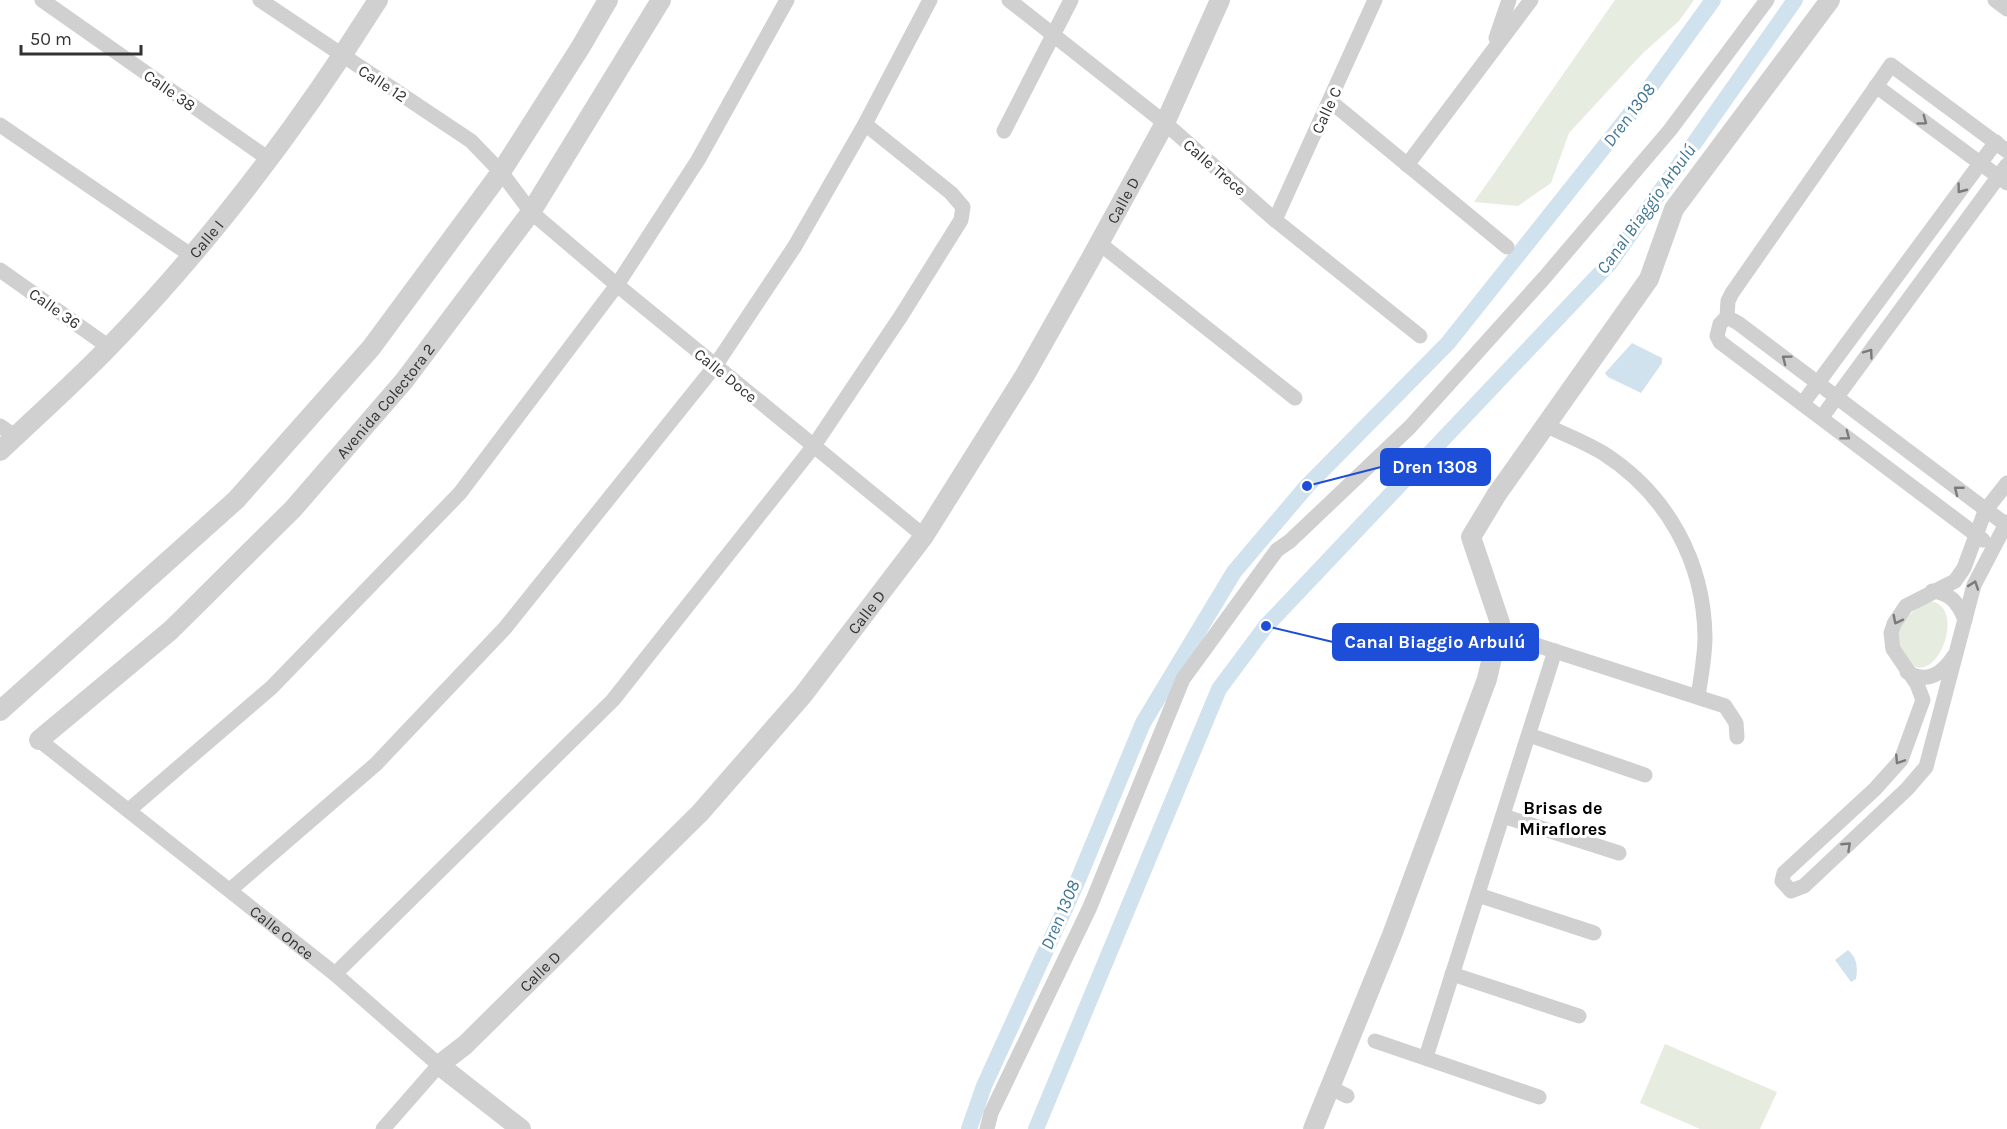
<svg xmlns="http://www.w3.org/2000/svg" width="2007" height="1129" font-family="Karla,sans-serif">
  <rect width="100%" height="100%" fill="#fff"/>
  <path fill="#e6ecdf" d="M1615 0H1694L1679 21 1643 53 1569 133 1551 183 1518 206 1474 202Z
    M1930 601C1965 606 1941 675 1916 667 1912 666 1909 661 1906 658 1885 635 1909 610 1930 601Z
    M1665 1044 1777 1092 1760 1129H1700L1640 1103Z"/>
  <path fill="#cfe2ed" d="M1632 343 1662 358V363L1641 393 1608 377 1605 373Z
    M1848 950C1857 958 1858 967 1856 979L1851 982 1835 960Z"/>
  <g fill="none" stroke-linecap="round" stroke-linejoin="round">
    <path stroke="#cfe2ed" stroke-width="16" d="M969 1129 984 1086 1078 880 1143 723 1234 572 1307 486 1448 343 1635 108 1713 0
      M1036 1129 1219 689 1266 626 1610 263 1795 0"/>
    <g stroke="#d0d0d0" stroke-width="15">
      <path d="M42 0 270 160"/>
      <path d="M260 0 471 141 501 172 531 212 617 285 924 536"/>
      <path d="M1009 0 1165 123 1275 220 1420 336"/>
      <path d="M1995 0 2007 9"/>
      <path d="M1496 38 1509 0"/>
      <path d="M1876 86 2007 183"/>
      <path d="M1330 101 1507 247"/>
      <path d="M0 125 192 256"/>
      <path d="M1004 131 1071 0"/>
      <path d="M1407 165 1531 0"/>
      <path d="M1275 220 1375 0"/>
      <path d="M1099 243 1295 398"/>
      <path d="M0 270 109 347"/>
      <path d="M1727 317 1728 301 1732 293 1891 65 2007 151"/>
      <path d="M1803 403 1996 142"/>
      <path d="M1822 417 2007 165"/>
      <path d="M1545 425C1564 434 1585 442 1603 453 1667 494 1704 561 1705 637 1705 656 1701 677 1698 696"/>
      <path d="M0 426 15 436"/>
      <path d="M2007 483 1985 511 1964 568 1955 581 1906 606 1894 624 1891 633 1893 649 1917 684 1923 700 1901 760 1875 789 1784 873 1782 881 1791 891 1804 886 1907 789 1926 767 1974 585 2007 522"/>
      <path d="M1983 540 1720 342 1717 336 1720 324 1727 317 1738 323 2005 524"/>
      <path d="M1932 591C1950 593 1958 602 1965 620"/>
      <path d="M1511 637 1725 706 1736 723 1737 737"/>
      <path d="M1907 672C1928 684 1942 674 1954 656"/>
      <path d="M1529 735 1645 775"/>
      <path id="s1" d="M39 740 335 974 439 1065 383 1129"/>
      <path d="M129 810 272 687 460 493 617 285 698 160 787 0"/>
      <path d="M1503 816 1619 853"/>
      <path d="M230 890 376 764 505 628 715 366 795 246 865 124 930 0"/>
      <path d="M1478 895 1594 933"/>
      <path d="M335 974 613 700 813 447 901 316 961 220 963 207 951 193 865 124"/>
      <path d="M1452 974 1579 1016"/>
      <path d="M1375 1041 1539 1097"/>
      <path d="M1426 1057 1555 651"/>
      <path d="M1331 1088 1347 1096"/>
      <path d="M987 1129 991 1113 1090 907 1183 679 1277 550 1290 541 1410 427 1545 277 1670 130 1767 0"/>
    </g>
    <g stroke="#d0d0d0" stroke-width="20">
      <path id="s2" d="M0 451C36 417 74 383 109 347 211 242 300 124 378 0"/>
      <path d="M0 711 236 500 371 348 501 172 580 48 608 0"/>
      <path id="s3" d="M39 740 171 630 293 509 404 381 531 212 661 0"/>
      <path id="s4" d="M521 1129 439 1065 465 1045 700 813 803 695 924 536 1025 375 1090 260 1165 123 1220 0"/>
      <path d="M1313 1129 1392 935 1487 679 1500 623 1471 537 1497 494 1649 279 1674 209 1830 0"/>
    </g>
  </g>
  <defs><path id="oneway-chevron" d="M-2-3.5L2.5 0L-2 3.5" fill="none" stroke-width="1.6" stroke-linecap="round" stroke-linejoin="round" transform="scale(1.5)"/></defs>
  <g stroke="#7a7a7a">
    <use href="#oneway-chevron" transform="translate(1923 121) rotate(36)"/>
    <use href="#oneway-chevron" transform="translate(1961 189) rotate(127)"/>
    <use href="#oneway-chevron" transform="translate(1869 353) rotate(-54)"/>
    <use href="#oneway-chevron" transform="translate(1786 359) rotate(-143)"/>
    <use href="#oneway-chevron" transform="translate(1846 436) rotate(37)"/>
    <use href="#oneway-chevron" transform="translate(1958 490) rotate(-142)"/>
    <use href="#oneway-chevron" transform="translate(1974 585) rotate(-71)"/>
    <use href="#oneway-chevron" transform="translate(1897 620) rotate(117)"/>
    <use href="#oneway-chevron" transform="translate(1899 760) rotate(123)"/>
    <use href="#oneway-chevron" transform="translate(1847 846) rotate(-43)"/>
  </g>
  <g text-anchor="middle" stroke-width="6" stroke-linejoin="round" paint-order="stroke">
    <g font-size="16" fill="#333" stroke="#fff">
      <text transform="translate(383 83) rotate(33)" y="6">Calle 12</text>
      <text transform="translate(170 90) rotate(35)" y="6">Calle 38</text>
      <text transform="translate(1326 110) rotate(-65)" y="6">Calle C</text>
      <text transform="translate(1215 167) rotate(41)" y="6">Calle Trece</text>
      <text dy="6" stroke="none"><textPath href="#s4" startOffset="1214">Calle D</textPath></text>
      <text dy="6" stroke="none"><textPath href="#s2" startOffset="296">Calle I</textPath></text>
      <text transform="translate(55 308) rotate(35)" y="6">Calle 36</text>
      <text transform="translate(726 375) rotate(39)" y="6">Calle Doce</text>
      <text dy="6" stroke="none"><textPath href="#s3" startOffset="486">Avenida Colectora 2</textPath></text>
      <text dy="6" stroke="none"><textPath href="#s4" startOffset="728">Calle D</textPath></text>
      <text dy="6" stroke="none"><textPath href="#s1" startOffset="310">Calle Once</textPath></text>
      <text dy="6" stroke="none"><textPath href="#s4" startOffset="242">Calle D</textPath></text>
    </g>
    <g font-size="18" font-style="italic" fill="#417695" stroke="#fff">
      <text transform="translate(1629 115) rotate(-53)" y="6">Dren 1308</text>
      <text transform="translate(1646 209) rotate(-54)" y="6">Canal Biaggio Arbulú</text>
      <text transform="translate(1060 915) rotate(-67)" y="6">Dren 1308</text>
    </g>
    <g font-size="18" font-weight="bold" fill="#000" stroke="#fff">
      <text x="1563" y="814">Brisas de<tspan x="1563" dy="21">Miraflores</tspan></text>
    </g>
  </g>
  <path fill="none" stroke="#1d4ed8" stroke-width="2" d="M1307 486L1381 467M1266 626L1333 642"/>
  <g fill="#1d4ed8" stroke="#fff" stroke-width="2">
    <circle cx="1307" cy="486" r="6"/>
    <circle cx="1266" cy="626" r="6"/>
  </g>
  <g fill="#1d4ed8" stroke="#1d4ed8" stroke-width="2">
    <rect x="1381" y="449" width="109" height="36" rx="6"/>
    <rect x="1333" y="624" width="205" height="36" rx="6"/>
  </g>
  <g font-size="18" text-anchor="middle" font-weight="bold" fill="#fff">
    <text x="1435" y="473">Dren 1308</text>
    <text x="1435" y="648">Canal Biaggio Arbulú</text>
  </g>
  <path d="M21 45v9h120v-9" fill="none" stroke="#333333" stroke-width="3"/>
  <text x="30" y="45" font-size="18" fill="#333333" stroke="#ffffff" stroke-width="4.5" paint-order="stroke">50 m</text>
</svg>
